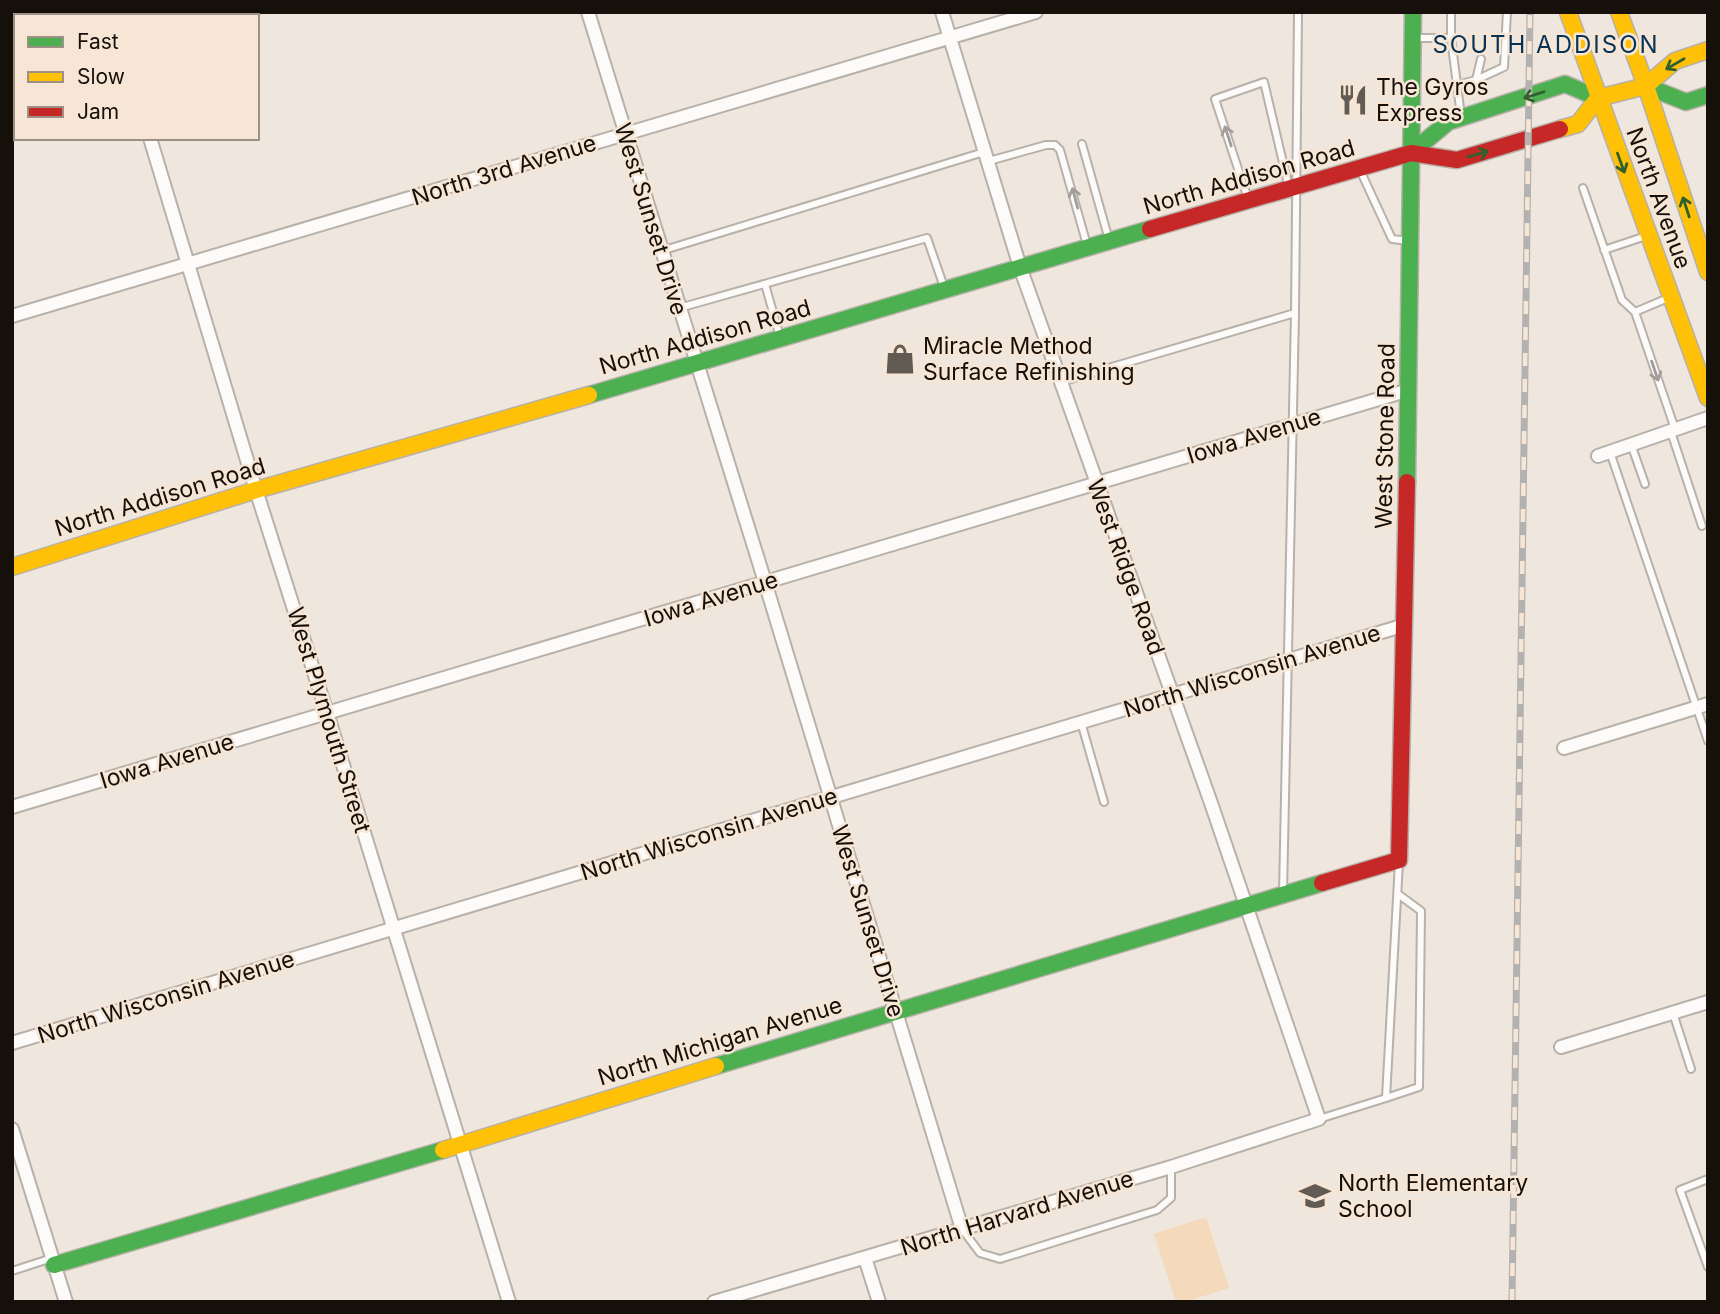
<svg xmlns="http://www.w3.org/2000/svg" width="1720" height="1314" font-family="Inter,sans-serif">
  <rect width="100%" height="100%" fill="#efe6dd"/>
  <path fill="#f5d9bb" d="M1206 1217 1229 1288 1185 1302H1176L1154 1234Z"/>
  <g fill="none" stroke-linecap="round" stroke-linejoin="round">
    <g stroke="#b7b1a9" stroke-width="10">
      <path id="lane" d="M1451 12V38L1461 116
        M1415 38H1451
        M1504 67 1507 12
        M1476 80 1481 59
        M1457 85 1476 80 1504 67
        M1082 144 1109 240
        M989 161 1046 145H1055L1060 150 1087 245
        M1360 170 1392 239 1410 241
        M1583 188 1622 300 1635 312 1675 429
        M1248 199 1215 99 1264 82 1289 188
        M1604 250 1646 236
        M661 251 984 152
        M765 284 780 337
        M679 308 927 238 944 287
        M1635 312 1668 298
        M1061 382 1295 313
        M1671 432 1702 526
        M1631 444 1645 484
        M1610 452 1708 741
        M1081 722 1104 802
        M1283 894 1295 313 1298 12
        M1673 1013 1691 1069
        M1386 1098 1419 1087 1421 911 1398 894
        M1319 1119 1386 1098 1399 862
        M1708 1179 1680 1190 1708 1267
        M962 1229 980 1253 1000 1259 1157 1210 1171 1198V1168
        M12 1271 52 1258"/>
    </g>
    <g stroke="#b7b1a9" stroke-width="16">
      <path id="street" d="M112 12 113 16
        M588 12 765 582 962 1229
        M242 16 253 12
        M12 84 16 83
        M150 138 256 490 327 713 509 1302
        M12 316 1036 12
        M1598 456 1708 418
        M1564 748 1708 704
        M12 807 1409 390
        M12 1043 1405 625
        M1561 1047 1708 1002
        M12 1129 66 1302
        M865 1258 879 1302
        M714 1302 1171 1167 1319 1119 1211 803 1020 267 942 12"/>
    </g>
    <g stroke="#b7b1a9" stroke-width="19">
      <path id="fast" d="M1646 86 1686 102 1708 95
        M1411 153 1448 122 1565 84 1598 98
        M589 395 1150 229
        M1407 482 1413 12
        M716 1066 1322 883
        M54 1265 443 1150"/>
    </g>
    <g stroke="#b7b1a9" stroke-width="19">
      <path id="slow" d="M1568 12 1708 398
        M1619 12 1646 86 1708 272
        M1560 129 1578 124 1598 98 1646 86 1675 61 1708 50
        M12 567 256 490 589 395
        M443 1150 716 1066"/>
    </g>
    <g stroke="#b7b1a9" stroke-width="19">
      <path id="jam" d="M1150 229 1411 153 1457 160 1560 129
        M1322 883 1399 860 1407 482"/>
    </g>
    <use href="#lane" stroke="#fdfbfa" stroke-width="6"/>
    <use href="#street" stroke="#fdfbfa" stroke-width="12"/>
    <use href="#fast" stroke="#4caf50" stroke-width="16"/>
    <use href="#slow" stroke="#ffc107" stroke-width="16"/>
    <use href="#jam" stroke="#c62828" stroke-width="16"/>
    <g stroke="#b4b2b0" stroke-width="7">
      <path id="rail" d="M1512 1302 1530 12"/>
    </g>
    <use href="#rail" stroke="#f7e6d5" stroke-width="4.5" stroke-dasharray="13" stroke-linecap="butt"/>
  </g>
  <defs><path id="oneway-shaft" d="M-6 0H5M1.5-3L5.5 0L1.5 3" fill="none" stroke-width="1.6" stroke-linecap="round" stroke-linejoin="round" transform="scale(1.75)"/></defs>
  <g stroke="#31602e">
    <use href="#oneway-shaft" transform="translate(1675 64) rotate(150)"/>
    <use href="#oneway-shaft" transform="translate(1534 95) rotate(162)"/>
    <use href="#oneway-shaft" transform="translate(1478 154) rotate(-16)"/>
    <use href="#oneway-shaft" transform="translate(1621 163) rotate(70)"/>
    <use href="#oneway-shaft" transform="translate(1686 207) rotate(-108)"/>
  </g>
  <g stroke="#a19d9a">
    <use href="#oneway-shaft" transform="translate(1228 136) rotate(-108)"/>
    <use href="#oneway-shaft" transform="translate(1075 198) rotate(-105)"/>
    <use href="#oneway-shaft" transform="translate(1655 371) rotate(71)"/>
  </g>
  <defs>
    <g id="restaurant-bare" transform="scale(2.415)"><path d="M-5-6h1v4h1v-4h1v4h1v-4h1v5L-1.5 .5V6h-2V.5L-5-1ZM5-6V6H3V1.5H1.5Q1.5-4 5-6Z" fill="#625b54" stroke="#f7e6d5" stroke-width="2.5" paint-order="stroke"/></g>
    <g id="shop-bare" transform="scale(2.415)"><path d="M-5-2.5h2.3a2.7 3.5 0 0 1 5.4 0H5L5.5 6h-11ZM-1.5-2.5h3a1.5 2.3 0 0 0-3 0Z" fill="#625b54" stroke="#f7e6d5" stroke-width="2.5" paint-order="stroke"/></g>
    <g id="school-bare" transform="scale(2.415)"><path d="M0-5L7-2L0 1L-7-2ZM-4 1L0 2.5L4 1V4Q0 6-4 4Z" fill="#625b54" stroke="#f7e6d5" stroke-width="2.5" paint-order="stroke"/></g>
  </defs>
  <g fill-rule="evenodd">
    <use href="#restaurant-bare" x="1353" y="100"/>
    <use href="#shop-bare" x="900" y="359"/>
    <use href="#school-bare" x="1315" y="1196"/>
  </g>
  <g text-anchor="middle" stroke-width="5" stroke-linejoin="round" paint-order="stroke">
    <g font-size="23" fill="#16100b" stroke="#f7e6d5" text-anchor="start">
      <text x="1376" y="95">The Gyros<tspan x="1376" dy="26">Express</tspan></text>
      <text x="923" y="354">Miracle Method<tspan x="923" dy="26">Surface Refinishing</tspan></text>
      <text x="1338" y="1191">North Elementary<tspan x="1338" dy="26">School</tspan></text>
    </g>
    <g font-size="23" fill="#16100b" stroke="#f7e6d5">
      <text transform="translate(504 170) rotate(-17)" y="8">North 3rd Avenue</text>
      <text transform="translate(1249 177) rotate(-16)" y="8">North Addison Road</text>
      <text transform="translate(1659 198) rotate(70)" y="8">North Avenue</text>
      <text transform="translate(651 219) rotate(73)" y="8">West Sunset Drive</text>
      <text transform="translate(705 337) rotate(-16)" y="8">North Addison Road</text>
      <text transform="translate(1254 436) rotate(-17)" y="8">Iowa Avenue</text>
      <text transform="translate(1385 436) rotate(-89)" y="8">West Stone Road</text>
      <text transform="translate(160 497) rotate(-17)" y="8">North Addison Road</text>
      <text transform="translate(1126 567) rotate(70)" y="8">West Ridge Road</text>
      <text transform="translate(711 599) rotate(-17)" y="8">Iowa Avenue</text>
      <text transform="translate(1252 671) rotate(-17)" y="8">North Wisconsin Avenue</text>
      <text transform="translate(329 720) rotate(73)" y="8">West Plymouth Street</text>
      <text transform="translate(167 761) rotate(-17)" y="8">Iowa Avenue</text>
      <text transform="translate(709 834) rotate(-17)" y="8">North Wisconsin Avenue</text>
      <text transform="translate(868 921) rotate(73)" y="8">West Sunset Drive</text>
      <text transform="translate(166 997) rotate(-17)" y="8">North Wisconsin Avenue</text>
      <text transform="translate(720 1041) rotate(-17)" y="8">North Michigan Avenue</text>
      <text transform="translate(1017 1213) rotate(-17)" y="8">North Harvard Avenue</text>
    </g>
    <g font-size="24" letter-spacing="2" fill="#043357" stroke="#f7e6d5">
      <text x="1546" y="53">SOUTH ADDISON</text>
    </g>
  </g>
  <rect width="1720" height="1314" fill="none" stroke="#16100b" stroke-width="28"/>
  <rect x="14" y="14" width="245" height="126" fill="#f7e6d5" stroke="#9d9084" stroke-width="2"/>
  <rect x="28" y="37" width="35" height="10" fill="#4caf50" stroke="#9d9084" stroke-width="2"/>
  <text x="77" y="49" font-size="21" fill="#16100b">Fast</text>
  <rect x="28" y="72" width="35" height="10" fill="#ffc107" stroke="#9d9084" stroke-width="2"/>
  <text x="77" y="84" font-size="21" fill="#16100b">Slow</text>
  <rect x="28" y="107" width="35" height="10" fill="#c62828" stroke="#9d9084" stroke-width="2"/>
  <text x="77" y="119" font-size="21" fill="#16100b">Jam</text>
</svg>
